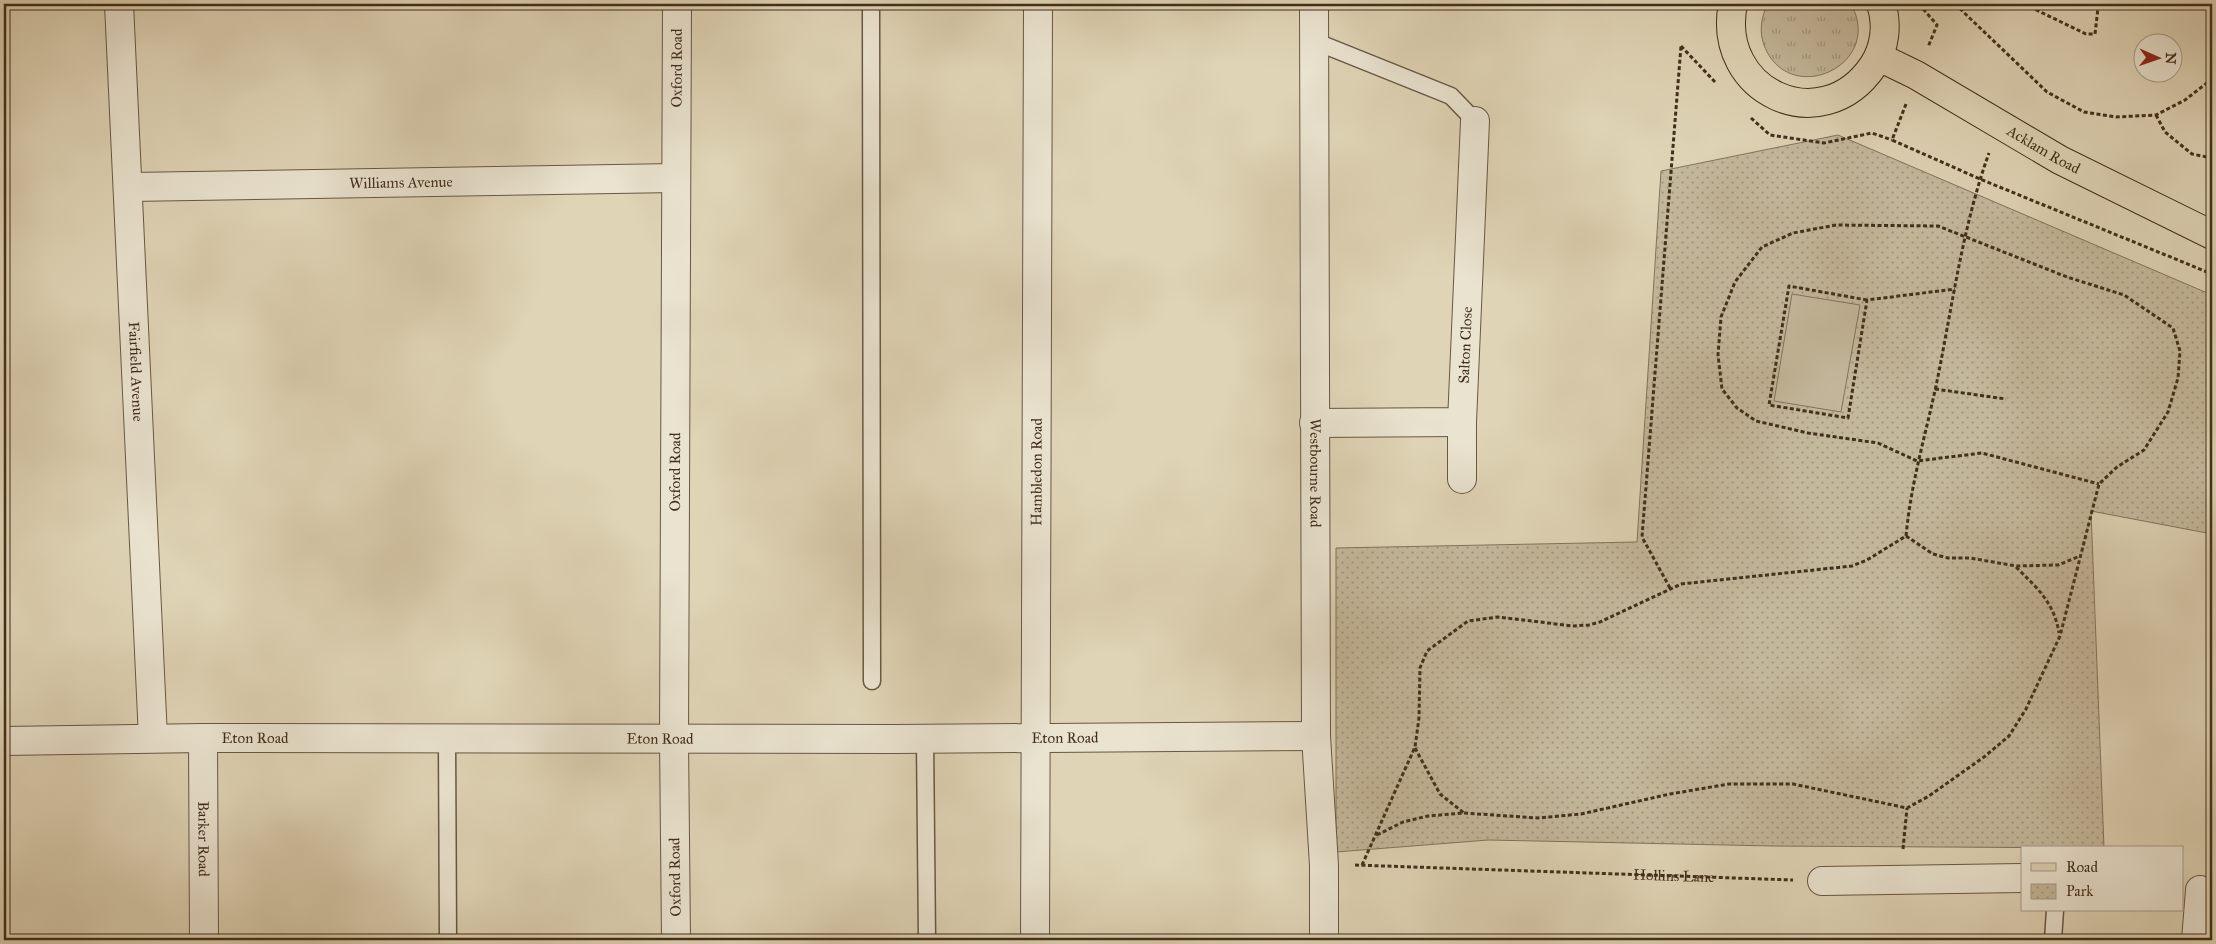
<svg xmlns="http://www.w3.org/2000/svg" width="2216" height="944" font-family="'IM FELL Great Primer',serif">
  <defs>
    <pattern id="grass-tufts" width="24" height="20" patternUnits="userSpaceOnUse" patternTransform="scale(1.25)"><rect width="24" height="20" fill="#c4b89c"/><path d="M3 7l-1-3M5 7V3M7 7l1-3M15 17l-1-3M17 17v-4M19 17l1-3" fill="none" stroke="#a1967e"/></pattern>
    <pattern id="park-dots" width="8" height="8" patternUnits="userSpaceOnUse" patternTransform="scale(1.25)"><rect width="8" height="8" fill="#c4b89c"/><path d="M2 2h.1M6 6h.1" fill="none" stroke="#a1967e" stroke-width="1.8" stroke-linecap="round"/></pattern>
  </defs>
  <rect width="100%" height="100%" fill="#dfd4b6"/>
  <filter id="stains"><feTurbulence type="fractalNoise" baseFrequency=".004" numOctaves="4"/><feColorMatrix values="0 0 0 0 .2 0 0 0 0 .09 0 0 0 0 .02 0 0 0 .5 -.17"/></filter>
  <radialGradient id="worn" r=".72"><stop offset=".6" stop-color="#630" stop-opacity="0"/><stop offset="1" stop-color="#630" stop-opacity=".3"/></radialGradient>
  <path fill="url(#grass-tufts)" stroke="#82745c" d="M1768 4H1851C1885 66 1788 109 1764 45 1759 32 1761 16 1768 4Z"/>
  <path fill="url(#park-dots)" stroke="#82745c" d="M1838 135 2212 295V534L2091 511 2104 848 1774 846 1488 840 1336 852V548L1637 542 1661 171Z"/>
  <path fill="#c4b89c" stroke="#82745c" d="M1792 294 1860 305 1841 412 1774 401Z"/>
  <g fill="none" stroke-linecap="round" stroke-linejoin="round">
    <g stroke="#685842" stroke-width="19">
      <path id="lane" d="M871 4 872 681
        M1314 41 1451 96 1475 121
        M447 738 448 940
        M925 739 927 940
        M2053 940 2055 910"/>
    </g>
    <g stroke="#685842" stroke-width="30">
      <g id="street">
        <path id="s2" d="M119 4 153 738"/>
        <path id="s3" d="M1314 4 1316 736 1324 865V940"/>
        <path id="s4" d="M129 187 675 178"/>
        <path d="M1462 422V479"/>
        <path id="s5" d="M1314 423 1462 422 1475 121"/>
        <path id="s6" d="M203 738 204 940"/>
        <path id="s7" d="M4 741 203 738 895 739 1316 736"/>
        <path d="M1822 881 2022 878"/>
        <path id="s8" d="M676 940 674 739 677 4"/>
        <path id="s9" d="M1035 940 1038 4"/>
        <path d="M2196 940 2200 890"/>
      </g>
    </g>
    <g stroke="#412f1b" stroke-width="30">
      <g id="primary">
        <path d="M1733 4C1715 92 1822 141 1873 66 1885 48 1888 24 1881 4"/>
        <path id="s10" d="M1879 57 1916 75 2060 160 2212 235"/>
      </g>
    </g>
    <g stroke="#412f1b" stroke-width="3" stroke-dasharray="4 2.5" stroke-linecap="butt">
      <path d="M1919 4 1937 25 1928 47"/>
      <path d="M1955 4 2047 92 2084 112 2116 117 2156 115 2185 100 2212 79"/>
      <path d="M2024 4 2086 34H2095L2098 8 2121 4"/>
      <path d="M2204 4 2212 15"/>
      <path d="M1681 46 1715 82"/>
      <path d="M1906 104 1892 140 1980 179 2212 274"/>
      <path d="M2156 115 2165 132 2192 154 2212 158"/>
      <path d="M1751 118 1770 135 1824 143 1872 133 1892 140"/>
      <path d="M1867 300 1789 286 1769 405 1848 418 1867 300 1955 289"/>
      <path d="M1935 389 2006 399"/>
      <path d="M1906 536 1933 554 1948 558H1970L2016 566 2058 565 2080 556"/>
      <path d="M2016 567C2037 588 2054 602 2059 633"/>
      <path d="M1670 588 1642 537 1681 46"/>
      <path d="M1415 748 1440 794 1464 813"/>
      <path d="M1377 835 1403 822 1428 816 1464 813 1538 818 1581 814 1670 794 1729 784H1793L1907 808 1929 796 1984 757 2009 736 2026 709 2060 636 2099 484 2117 467 2144 450 2168 412 2178 378 2180 351 2173 328 2124 295 2067 277 1938 226 1836 225 1793 233 1762 247 1735 282 1721 317 1718 355 1722 389 1737 408 1756 421 1808 433 1878 443 1917 461 1982 453 2099 484"/>
      <path d="M1903 849 1907 808"/>
      <path id="s1" d="M1355 865 1793 880"/>
      <path d="M1362 865 1415 747 1419 718 1420 668 1427 651 1468 621 1498 617 1573 626 1589 625 1600 622 1681 584 1852 566 1867 560 1906 536C1911 483 1925 437 1936 386 1952 309 1962 228 1989 153"/>
    </g>
    <use href="#lane" stroke="#eae3d0" stroke-width="16"/>
    <use href="#street" stroke="#eae3d0" stroke-width="28"/>
    <use href="#primary" stroke="#dfd4b6" stroke-width="28"/>
  </g>
  <g text-anchor="middle" stroke-width="4.5" stroke-linejoin="round" paint-order="stroke">
    <g font-size="15" fill="#412f1b" stroke="#eae3d0">
      <text dy="5" stroke="none"><textPath href="#s8" startOffset="872">Oxford Road</textPath></text>
      <text dy="5" stroke="none"><textPath href="#s10" startOffset="189">Acklam Road</textPath></text>
      <text dy="5" stroke="none"><textPath href="#s4" startOffset="272">Williams Avenue</textPath></text>
      <text dy="5" stroke="none"><textPath href="#s5" startOffset="225">Salton Close</textPath></text>
      <text dy="5" stroke="none"><textPath href="#s2" startOffset="368">Fairfield Avenue</textPath></text>
      <text dy="5" stroke="none"><textPath href="#s8" startOffset="468">Oxford Road</textPath></text>
      <text dy="5" stroke="none"><textPath href="#s9" startOffset="468">Hambledon Road</textPath></text>
      <text dy="5" stroke="none"><textPath href="#s3" startOffset="469">Westbourne Road</textPath></text>
      <text dy="5" stroke="none"><textPath href="#s7" startOffset="251">Eton Road</textPath></text>
      <text dy="5" stroke="none"><textPath href="#s7" startOffset="1061">Eton Road</textPath></text>
      <text dy="5" stroke="none"><textPath href="#s7" startOffset="656">Eton Road</textPath></text>
      <text dy="5" stroke="none"><textPath href="#s6" startOffset="101">Barker Road</textPath></text>
      <text dy="5" stroke="none"><textPath href="#s1" startOffset="319">Hollins Lane</textPath></text>
      <text transform="translate(675 877) rotate(-91)" y="5">Oxford Road</text>
    </g>
  </g>
  <rect width="2216" height="944" fill="none" stroke="#dfd4b6" stroke-width="20"/>
  <rect x="5" y="5" width="2206" height="934" fill="none" stroke="#412f1b" stroke-width="2.5"/>
  <rect x="10" y="10" width="2196" height="924" fill="none" stroke="#412f1b"/>
  <rect x="2021" y="846" width="162" height="65" fill="#eae3d0" stroke="#a69b88"/>
  <rect x="2031" y="863" width="25" height="8" fill="#dfd4b6" stroke="#a69b88"/>
  <text x="2066" y="872" font-size="15" fill="#412f1b">Road</text>
  <rect x="2031" y="884" width="25" height="15" fill="url(#park-dots)" stroke="#a69b88"/>
  <text x="2066" y="896" font-size="15" fill="#412f1b">Park</text>
  <g transform="translate(2158 58) rotate(92)"><circle r="24" fill="#eae3d0" stroke="#a69b88"/>
  <path d="M0-4L9 19L0 12L-9 19Z" fill="#8f2418"/>
  <text y="-8" font-size="14" font-weight="bold" text-anchor="middle" fill="#412f1b">N</text>
  </g>
  <rect width="100%" height="100%" filter="url(#stains)"/>
  <rect width="100%" height="100%" fill="url(#worn)"/>
</svg>
